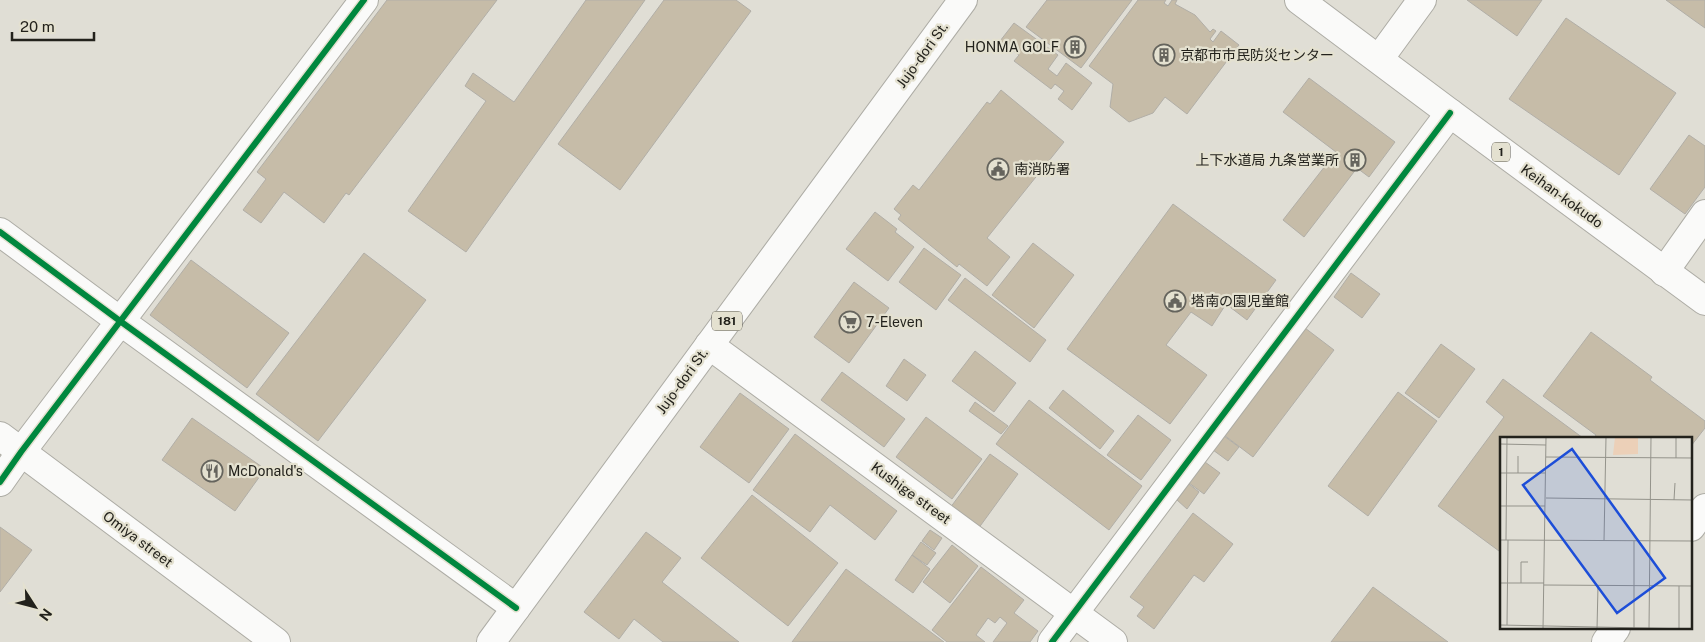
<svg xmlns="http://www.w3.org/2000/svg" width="1705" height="642" font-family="'Public Sans','Noto Sans JP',sans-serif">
  <rect width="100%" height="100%" fill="#e0ded5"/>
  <path fill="#c6bca8" stroke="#b1aea7" d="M387 0H497L349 195 346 193 324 223 284 192 261 223 243 210 266 179 257 172Z
    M586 0H645L466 252 408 211 486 101 465 86 473 73 514 102Z
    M664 0H736L751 11 620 190 558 144Z
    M1047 0H1132L1081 68 1026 27Z
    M1138 0H1166L1164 3 1168 6 1172 0H1177L1175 4 1195 15 1210 32 1213 29 1216 31 1210 39 1213 42 1221 31 1239 45 1187 114 1165 97 1153 113 1129 122 1110 107 1113 84 1089 66Z
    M1467 0H1542L1517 36Z
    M1666 0H1705V28L1695 21Z
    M1566 18 1676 93 1619 175 1509 99Z
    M1014 23 1058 55 1048 69 1057 76 1066 63 1092 83 1072 110 1058 99 1064 91 1055 84 1051 89 1014 61 1019 55 1000 41Z
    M1309 78 1395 142 1369 177 1357 168 1304 237 1283 220 1336 152 1283 112Z
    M1001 90 1064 142 987 238 1010 257 987 286 959 264 957 267 898 219 901 215 894 209 913 185 919 190 987 102 990 104Z
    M1689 135 1705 146V187L1685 214 1650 189Z
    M1173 204 1276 280 1247 320 1226 304 1212 326 1191 312 1166 345 1207 375 1170 424 1067 349Z
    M875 212 897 229 895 232 914 247 888 281 846 249Z
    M1033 243 1074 275 1034 328 992 295Z
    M924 248 961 275 936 310 899 282Z
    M364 253 426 300 318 441 256 394Z
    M191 260 289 333 247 388 150 315Z
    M1351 273 1380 294 1362 318 1334 297Z
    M965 278 1046 340 1030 362 948 300Z
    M854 282 889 308 849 363 814 337Z
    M1305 328 1334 350 1253 457 1224 435Z
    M1591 332 1652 377 1650 380 1705 421V428L1691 446V438H1594L1596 435 1543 396Z
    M1441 344 1475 369 1439 418 1405 393Z
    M975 351 1016 383 994 412 952 381Z
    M904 359 926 375 907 401 886 386Z
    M842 372 905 419 884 447 821 400Z
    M1503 379 1583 438H1501V549L1499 551 1438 506 1504 417 1486 402Z
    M1063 390 1114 431 1100 449 1049 408Z
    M1398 392 1437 421 1368 516 1328 486Z
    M740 393 789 429 749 483 700 447Z
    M1029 400 1142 486 1109 530 996 444Z
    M975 402 1008 426 1001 434 969 411Z
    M1138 415 1171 440 1141 480 1107 455Z
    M926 417 982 459 952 499 896 457Z
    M192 418 265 469 235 511 162 460Z
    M795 434 897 511 875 540 830 505 810 532 753 490Z
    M1224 436 1239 447 1228 461 1213 450Z
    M990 454 1018 474 978 529 950 508Z
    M1205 462 1220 473 1204 494 1189 483Z
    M1189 484 1199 492 1187 509 1177 500Z
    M752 495 838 563 788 626 701 558Z
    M1193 513 1233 544 1204 582 1194 575 1154 629 1137 616 1144 607 1130 597Z
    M0 527 32 550 0 592Z
    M930 530 942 538 934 550 922 541Z
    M646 532 681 558 662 582 739 642H663L634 619 619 639 584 612Z
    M921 542 936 553 927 565 912 555Z
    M952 545 978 566 950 603 923 582Z
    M912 555 930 569 913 593 895 580Z
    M981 567 1024 600 1014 613 1038 631 1030 642H993L1007 623 1000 617 995 623 988 618 976 635 985 642H947L932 630Z
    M846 569 944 642H792Z
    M1373 587 1448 642H1331Z"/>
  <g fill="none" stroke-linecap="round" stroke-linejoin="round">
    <g stroke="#adaca5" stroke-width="30">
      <path id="minor" d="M1379 59 1422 0
        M0 232 120 321 516 608
        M1664 272 1705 214
        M709 345 1113 642
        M0 482 21 452 364 0
        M1691 527 1705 508
        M1052 642 1450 113
        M1606 642 1616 628"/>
    </g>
    <g stroke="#adaca5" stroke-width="30">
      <path id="tertiary" d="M0 436 276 642"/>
    </g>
    <g stroke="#adaca5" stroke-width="30">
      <path id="primary" d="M491 642 963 0"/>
    </g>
    <g stroke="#adaca5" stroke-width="30">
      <path id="trunk" d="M1299 0 1450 113 1705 301"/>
    </g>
    <use href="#minor" stroke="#fafaf9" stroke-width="28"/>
    <use href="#tertiary" stroke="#fafaf9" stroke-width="28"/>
    <use href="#primary" stroke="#fafaf9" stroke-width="28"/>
    <use href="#trunk" stroke="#fafaf9" stroke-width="28"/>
    <g stroke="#e4e1d0" stroke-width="9">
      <path id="cycleway" d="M0 232 120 321 516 608
        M0 482 21 452 364 0
        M1052 642 1450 113"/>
    </g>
    <use href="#cycleway" stroke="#00873e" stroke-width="6"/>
  </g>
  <defs>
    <g id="building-ring" transform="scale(1.125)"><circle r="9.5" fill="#e4e1d0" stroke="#65645d" stroke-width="1.5"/><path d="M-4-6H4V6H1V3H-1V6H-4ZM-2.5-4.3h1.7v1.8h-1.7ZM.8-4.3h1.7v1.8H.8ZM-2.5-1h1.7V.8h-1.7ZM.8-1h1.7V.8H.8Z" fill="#65645d"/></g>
    <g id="civic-ring" transform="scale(1.125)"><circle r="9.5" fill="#e4e1d0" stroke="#65645d" stroke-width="1.5"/><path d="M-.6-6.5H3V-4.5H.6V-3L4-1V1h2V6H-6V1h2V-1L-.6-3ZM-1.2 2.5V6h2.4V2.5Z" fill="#65645d"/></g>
    <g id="supermarket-ring" transform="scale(1.125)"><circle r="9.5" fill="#e4e1d0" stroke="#65645d" stroke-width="1.5"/><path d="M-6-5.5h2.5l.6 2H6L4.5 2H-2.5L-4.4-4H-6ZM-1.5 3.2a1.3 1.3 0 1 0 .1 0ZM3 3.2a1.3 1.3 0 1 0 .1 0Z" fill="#65645d"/></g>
    <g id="restaurant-ring" transform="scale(1.125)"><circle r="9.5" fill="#e4e1d0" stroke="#65645d" stroke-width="1.5"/><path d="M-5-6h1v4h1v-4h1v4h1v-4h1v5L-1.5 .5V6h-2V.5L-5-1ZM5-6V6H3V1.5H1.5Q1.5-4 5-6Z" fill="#65645d"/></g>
  </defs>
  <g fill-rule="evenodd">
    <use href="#building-ring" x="1075" y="47"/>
    <use href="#building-ring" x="1164" y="55"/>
    <use href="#building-ring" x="1355" y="160"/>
    <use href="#civic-ring" x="998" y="169"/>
    <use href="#civic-ring" x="1175" y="301"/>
    <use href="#supermarket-ring" x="850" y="322"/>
    <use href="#restaurant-ring" x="212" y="471"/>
  </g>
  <g text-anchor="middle" stroke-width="4.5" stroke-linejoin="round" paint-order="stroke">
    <g fill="#e4e1d0" stroke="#5d5b52" stroke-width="1">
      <rect x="1492" y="142.5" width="18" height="19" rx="4"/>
      <rect x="712" y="311.5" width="30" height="19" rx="4"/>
    </g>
    <g font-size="12" font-weight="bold" fill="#23221c">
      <text x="1501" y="156">1</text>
      <text x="727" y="325">181</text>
    </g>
    <g font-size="14" fill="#23221c" stroke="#e4e1d0" text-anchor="start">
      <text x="1059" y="52" text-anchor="end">HONMA GOLF</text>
      <text x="1180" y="60">京都市市民防災センター</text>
      <text x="1339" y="165" text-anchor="end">上下水道局 九条営業所</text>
      <text x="1014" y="174">南消防署</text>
      <text x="1191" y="306">塔南の園児童館</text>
      <text x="866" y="327">7-Eleven</text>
      <text x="228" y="476">McDonald's</text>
    </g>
    <g font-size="14" fill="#23221c" stroke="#e4e1d0">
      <text transform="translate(922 55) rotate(-54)" y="5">Jujo-dori St.</text>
      <text transform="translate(1562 196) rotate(36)" y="5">Keihan-kokudo</text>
      <text transform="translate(682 381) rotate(-54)" y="5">Jujo-dori St.</text>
      <text transform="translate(911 493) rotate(36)" y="5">Kushige street</text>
      <text transform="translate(138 539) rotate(37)" y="5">Omiya street</text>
    </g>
  </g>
  <g transform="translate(1500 437)">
    <rect width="192" height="192" fill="#e0ded5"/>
    <path d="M115 0H138V17L113 18Z" fill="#ecd0b8"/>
    <path fill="none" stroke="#94938b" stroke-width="1" d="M0 7 46 8M18 19V36M46 20 193 21M176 21V0M0 36H46M46 61 193 63M174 63 175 46M0 69H45M0 103 193 104M6 103 7 0M104 104 106 0M0 146H44M21 146V125H28M44 148 193 149M0 188 193 192M7 188 8 103M134 191V104M179 191V149M43 192 46 0M97 192 98 149M149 192 151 0"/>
    <path fill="#1d4ed8" fill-opacity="0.15" stroke="#1d4ed8" stroke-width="2.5" d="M72 12 165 141 117 176 23 48Z"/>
    <rect width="192" height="192" fill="none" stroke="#23221c" stroke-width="2.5"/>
  </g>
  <g transform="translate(35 607) rotate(126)" stroke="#e4e1d0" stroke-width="4" paint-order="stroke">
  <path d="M0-4L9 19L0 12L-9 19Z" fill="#23221c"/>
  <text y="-8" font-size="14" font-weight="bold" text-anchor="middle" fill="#23221c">N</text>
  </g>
  <path d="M12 32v8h82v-8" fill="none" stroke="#23221c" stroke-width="2.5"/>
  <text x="20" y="32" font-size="15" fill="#23221c" stroke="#e4e1d0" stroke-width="4" paint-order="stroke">20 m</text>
</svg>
